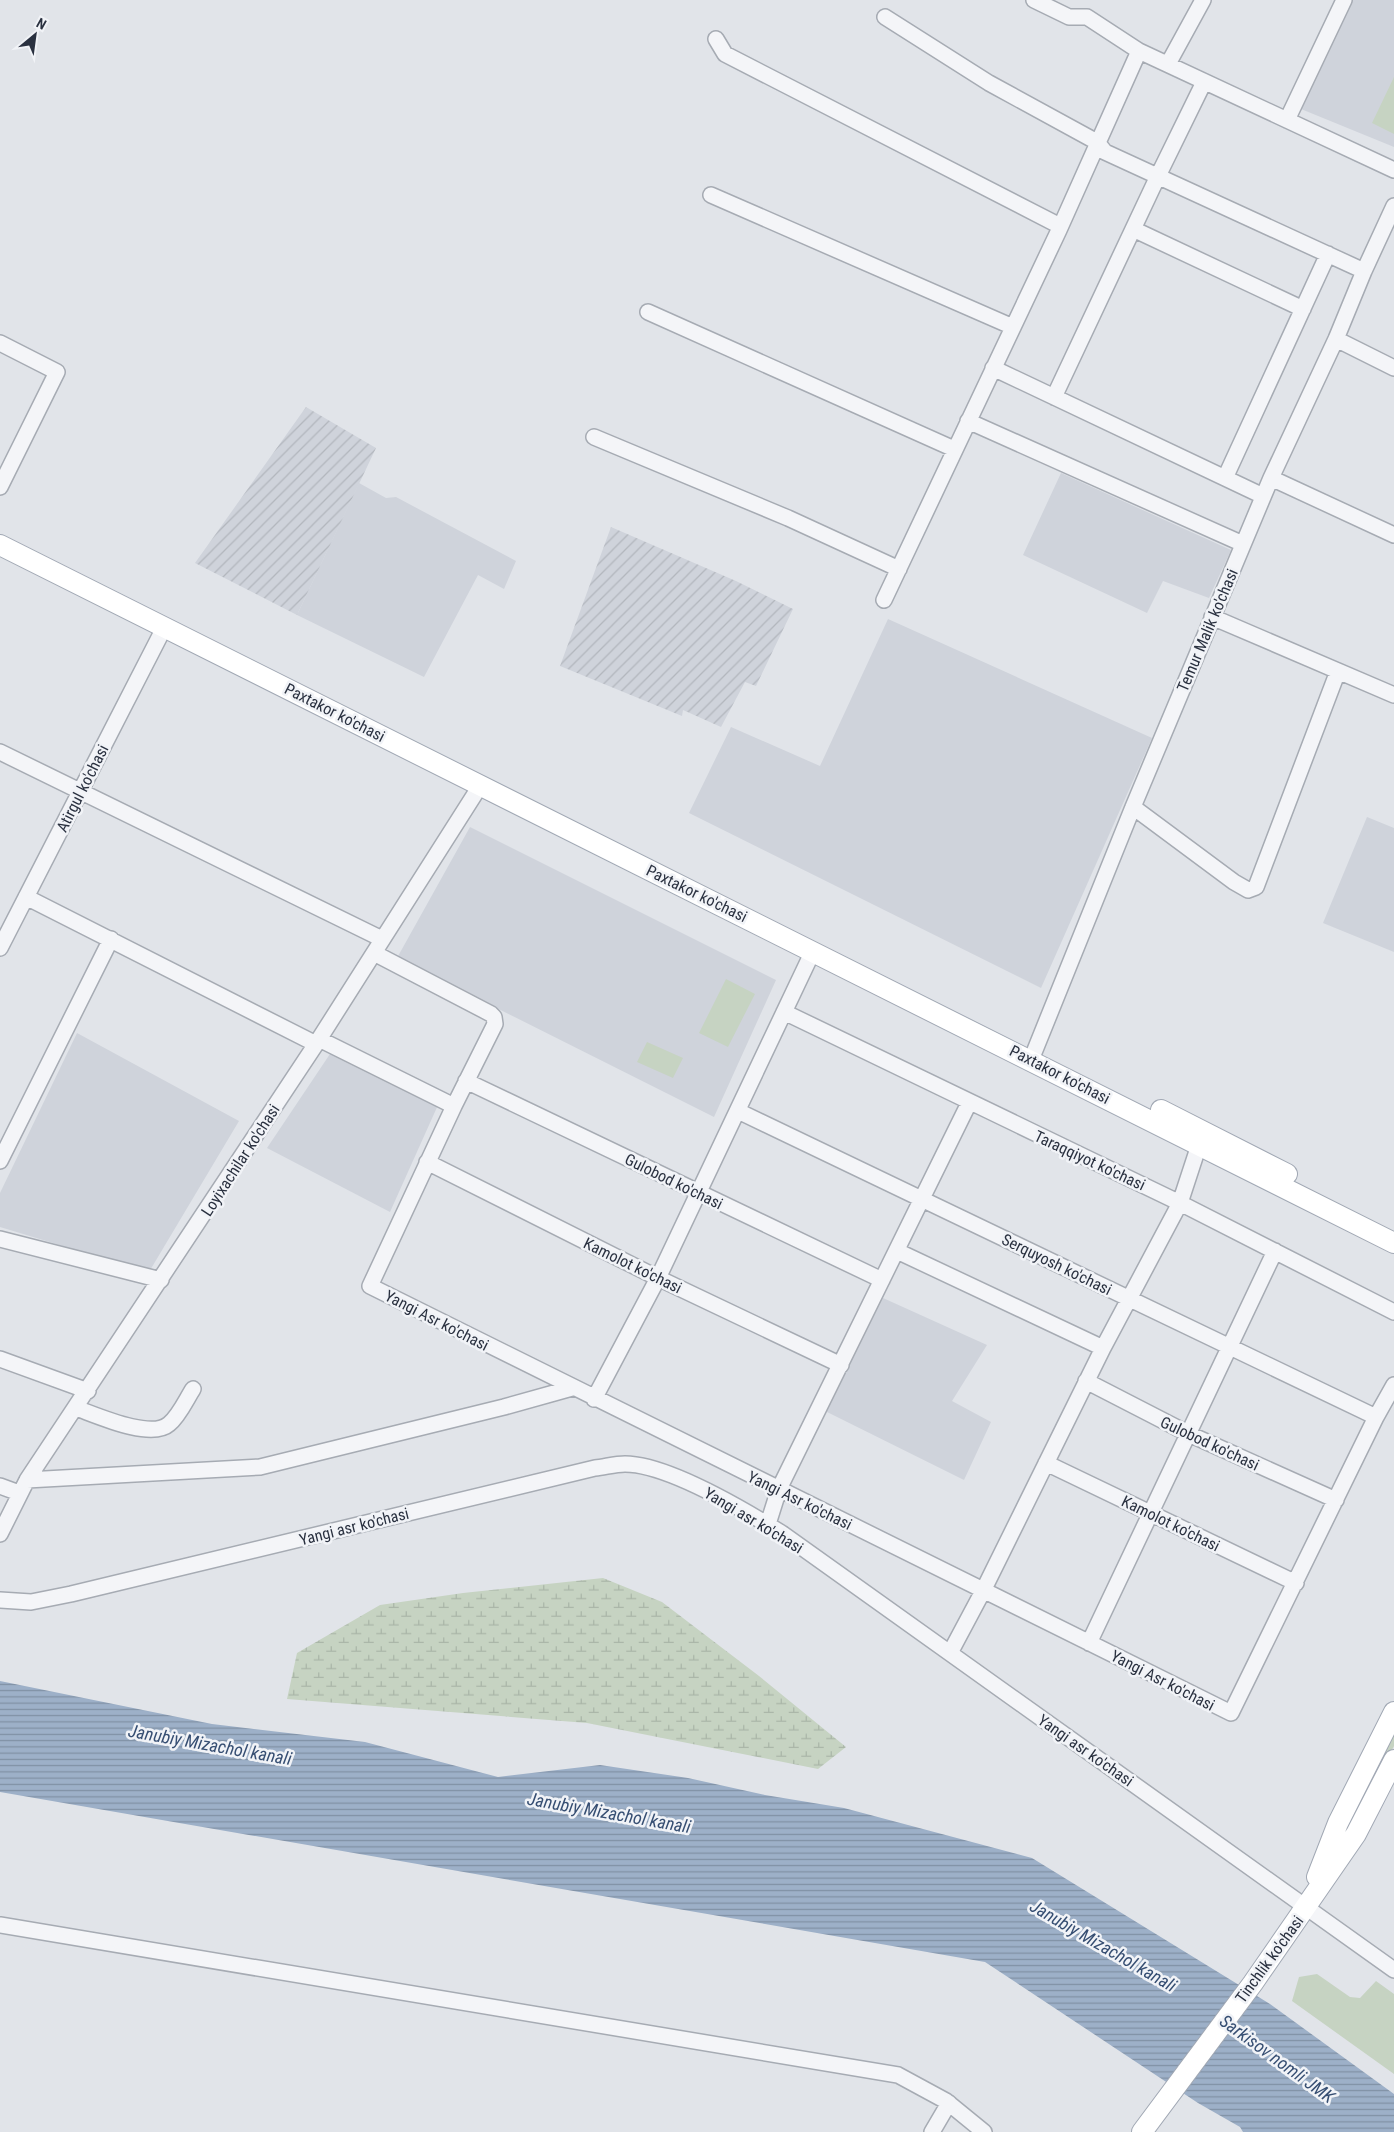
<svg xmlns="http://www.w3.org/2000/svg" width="1394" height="2132" font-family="'Roboto Condensed',sans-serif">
  <defs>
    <pattern id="industrial-furrows" width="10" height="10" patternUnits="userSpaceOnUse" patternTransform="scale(1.25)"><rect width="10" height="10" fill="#cfd3db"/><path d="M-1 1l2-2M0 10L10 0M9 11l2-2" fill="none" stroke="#b2b6bd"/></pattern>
    <pattern id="wetland-marsh" width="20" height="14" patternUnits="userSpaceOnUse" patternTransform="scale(1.25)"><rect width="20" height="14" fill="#c6d3c2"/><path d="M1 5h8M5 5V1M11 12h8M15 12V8" fill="none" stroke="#aab6a8"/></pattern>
    <pattern id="water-rules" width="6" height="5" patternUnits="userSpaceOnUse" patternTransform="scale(1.25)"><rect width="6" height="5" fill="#9db0c8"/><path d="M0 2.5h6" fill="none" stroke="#8090a4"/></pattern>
  </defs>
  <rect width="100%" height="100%" fill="#e1e4e9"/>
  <path fill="#cfd3db" d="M1352 0H1394V147L1301 109Z
    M1061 473 1231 550 1209 598 1163 581 1147 613 1023 555Z
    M359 483 386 498 396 497 516 561 504 589 478 575 424 677 297 615Z
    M888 619 1152 738 1041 988 689 813 731 727 820 766Z
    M1367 817 1394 828V952L1323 923Z
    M470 827 776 980 714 1117 397 958Z
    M77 1033 239 1121 149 1272 0 1227V1193Z
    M332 1051 438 1105 390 1212 267 1148Z
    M883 1298 987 1345 952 1401 991 1422 964 1480 825 1411Z"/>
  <path fill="url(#industrial-furrows)" d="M306 407 376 448 297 615 195 563Z
    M611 527 736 581 793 609 756 686 745 682 721 727 683 710 682 716 560 666Z"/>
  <path fill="#c6d3c2" d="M1394 77V134L1372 123Z
    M726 979 755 994 728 1047 699 1033Z
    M647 1042 683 1058 673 1078 637 1062Z
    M1394 1729V1746L1352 1828 1344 1826Z
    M1317 1974 1350 1997 1360 1998 1376 1981 1394 1994V2074L1292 2001 1299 1977Z"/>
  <path fill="url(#wetland-marsh)" d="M603 1578 662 1602 759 1676 846 1747 818 1769 587 1723 287 1699 297 1653 380 1605 463 1593Z"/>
  <path fill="url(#water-rules)" d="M0 1681 212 1724 365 1742 498 1777 600 1765 688 1778 765 1795 844 1808 1032 1858 1270 2004 1394 2094V2132H1243L1240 2127 1198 2103 985 1962 0 1792Z"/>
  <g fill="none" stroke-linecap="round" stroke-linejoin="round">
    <g stroke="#a6abb3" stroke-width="18">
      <path id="minor" d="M1034 0 1069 17H1087L1139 51 1394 170
        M885 17 989 83 1097 142 1105 152 1364 271
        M716 39 725 54 1060 226
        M1168 64 1203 0
        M1287 120 1344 0
        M711 195 1013 327
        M1133 229 1303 309
        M648 312 954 449
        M1336 339 1394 368
        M0 343 57 372 0 487
        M993 368 1263 496
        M1054 397 1158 176 1204 82
        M968 421 1243 544
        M594 437 788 518 899 569
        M1225 478 1328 254
        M1271 478 1394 535
        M884 600 1059 230 1139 51
        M1212 617 1394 695
        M0 752 382 939
        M1133 807 1234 882 1248 890 1256 887 1338 671
        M26 897 316 1044
        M0 948 164 628
        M374 953 491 1014 494 1017 495 1024 454 1106 370 1286 1231 1713 1376 1417 1394 1385
        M784 1012 1180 1203 1394 1312
        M319 1039 454 1106
        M1031 1060 1133 807 1271 478 1336 339 1364 271 1394 206
        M466 1081 882 1280
        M738 1111 1376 1417
        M0 1161 111 939
        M427 1162 658 1278 841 1365
        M0 1239 161 1280
        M897 1251 1103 1348
        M0 1359 88 1391
        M1086 1381 1189 1434 1336 1500
        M594 1399 658 1278 813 951
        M76 1408C96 1415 151 1440 169 1424 179 1416 186 1400 193 1389
        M1046 1463 1296 1583
        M27 1480 260 1467 504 1407 572 1388
        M0 1486 19 1493
        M768 1524 779 1489 969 1103
        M0 1534 27 1480 316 1044 480 786
        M0 1600 31 1602 71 1594 595 1468C605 1467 615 1464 625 1464 668 1464 746 1511 783 1534L1394 1970
        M1089 1643 1275 1251
        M950 1653 983 1591 1103 1348 1180 1203 1199 1145
        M0 1925 898 2075 946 2101 984 2132
        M932 2132 949 2103"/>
    </g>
    <g stroke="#a1a8b4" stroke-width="22">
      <path id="major" d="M0 545 1394 1243
        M1161 1110 1287 1174
        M1317 1877 1338 1823 1394 1712
        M1142 2132 1253 1983 1356 1834 1394 1760"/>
    </g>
    <use href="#minor" stroke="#f4f5f8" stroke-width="15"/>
    <use href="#major" stroke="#fff" stroke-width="20"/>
  </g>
  <g text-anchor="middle" stroke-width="5" stroke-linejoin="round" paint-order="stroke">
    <g font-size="16" fill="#2a3140" stroke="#f1f3f7">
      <text transform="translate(1207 630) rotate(-67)" y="6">Temur Malik ko'chasi</text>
      <text transform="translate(335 712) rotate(27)" y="6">Paxtakor ko'chasi</text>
      <text transform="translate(82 788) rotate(-63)" y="6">Atirgul ko'chasi</text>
      <text transform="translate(697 893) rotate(26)" y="6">Paxtakor ko'chasi</text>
      <text transform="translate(1060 1074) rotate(27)" y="6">Paxtakor ko'chasi</text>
      <text transform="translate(240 1160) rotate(-57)" y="6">Loyixachilar ko'chasi</text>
      <text transform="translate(1090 1160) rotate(25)" y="6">Taraqqiyot ko'chasi</text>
      <text transform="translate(674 1181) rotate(26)" y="6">Gulobod ko'chasi</text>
      <text transform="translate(1057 1264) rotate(26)" y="6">Serquyosh ko'chasi</text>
      <text transform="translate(633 1265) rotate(26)" y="6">Kamolot ko'chasi</text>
      <text transform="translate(437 1320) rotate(27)" y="6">Yangi Asr ko'chasi</text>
      <text transform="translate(1210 1443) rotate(25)" y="6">Gulobod ko'chasi</text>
      <text transform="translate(800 1500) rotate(26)" y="6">Yangi Asr ko'chasi</text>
      <text transform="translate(754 1520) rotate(31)" y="6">Yangi asr ko'chasi</text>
      <text transform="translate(1171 1523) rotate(26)" y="6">Kamolot ko'chasi</text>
      <text transform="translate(354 1526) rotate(-14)" y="6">Yangi asr ko'chasi</text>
      <text transform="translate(1163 1680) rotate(27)" y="6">Yangi Asr ko'chasi</text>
      <text transform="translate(1086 1750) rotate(35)" y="6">Yangi asr ko'chasi</text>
      <text transform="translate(1269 1959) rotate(-54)" y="6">Tinchlik ko'chasi</text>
    </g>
    <g font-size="18" font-style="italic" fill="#364e72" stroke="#f1f3f7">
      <text transform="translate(210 1745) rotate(10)" y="6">Janubiy Mizachol kanali</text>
      <text transform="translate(609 1813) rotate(10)" y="6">Janubiy Mizachol kanali</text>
      <text transform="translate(1103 1946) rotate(30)" y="6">Janubiy Mizachol kanali</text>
      <text transform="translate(1277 2059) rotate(36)" y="6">Sarkisov nomli JMK</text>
    </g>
  </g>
  <g transform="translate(35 35) rotate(29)" stroke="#f1f3f7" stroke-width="4" paint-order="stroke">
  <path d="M0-4L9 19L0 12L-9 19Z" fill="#2a3140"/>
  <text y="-8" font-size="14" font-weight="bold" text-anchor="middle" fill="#2a3140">N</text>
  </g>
</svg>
